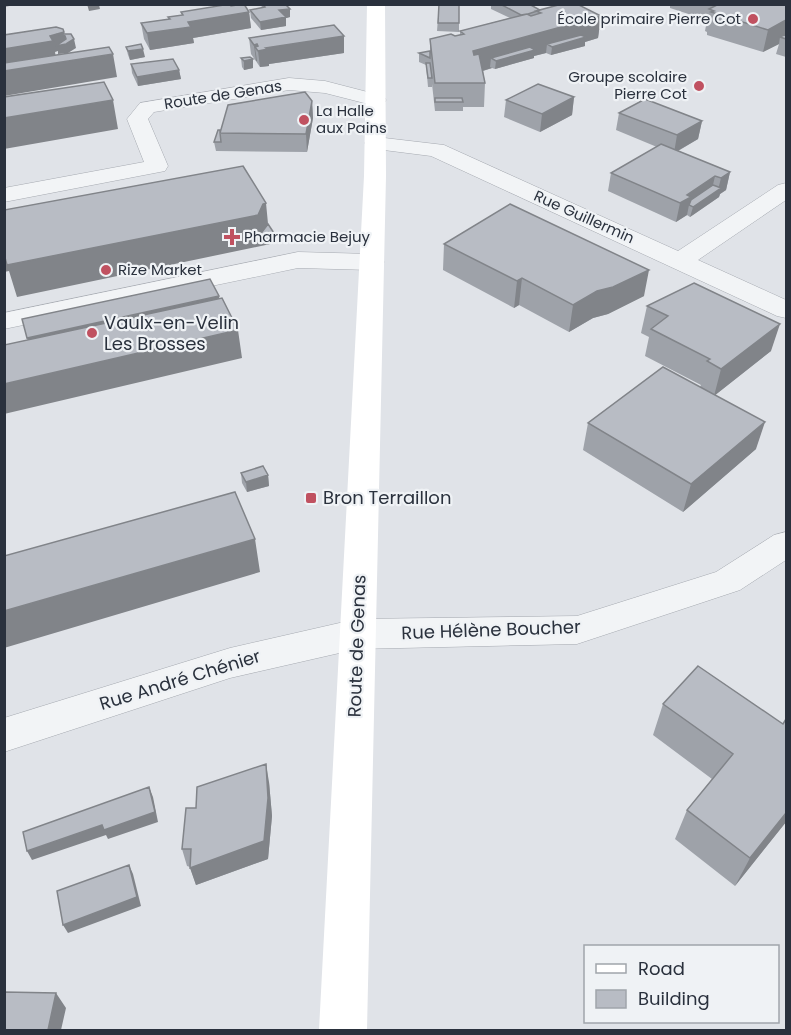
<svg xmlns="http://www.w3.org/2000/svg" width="791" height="1035" font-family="Poppins,sans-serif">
  <rect width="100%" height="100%" fill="#e0e3e8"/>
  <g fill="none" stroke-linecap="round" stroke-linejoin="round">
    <g stroke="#a6aab1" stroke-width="1">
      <path id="minor" d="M289 78 325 81 383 96 386 100 383 104 376 106 325 93 289 90 154 112 148 119 168 166 165 171 4 202V188L144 162 127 119 140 103Z
        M376 137 444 145 678 251 778 185 786 183V200L698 260 786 300V318L777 316 431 156 368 148 365 143 368 138Z
        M298 252 371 254 380 257 384 262 380 267 371 270 298 268 4 329V313Z
        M786 532V560L740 590 577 644 357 649 230 678 4 752V718L230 648 357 619 577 616 716 572 774 535Z"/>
    </g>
    <use href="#minor" fill="#f2f4f6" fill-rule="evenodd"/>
    <path fill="#fff" fill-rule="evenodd" d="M367 4H385L386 176 367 1030H319L364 176Z"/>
  </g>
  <path fill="#9ea2a9" d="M261 4H285L290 17 286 18V26L261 30 251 18 250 10 262 8Z
    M439 4H459V32L437 31Z
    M491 4H529L540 10 601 16 598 38 585 42V46L551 55 546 53 534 56V58L495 69 492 68 483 71 485 83 484 107H463V111H435L432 84V87H428L426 65 419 62V53L430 51V39L455 36 460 35V31L510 18 491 9Z
    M670 4H786V57L776 54 779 44 763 52 707 35V32L705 31 707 20 670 8Z
    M231 6 249 12 251 28 193 38 194 43 150 50 144 39 141 23 169 19 168 17 182 15 181 12Z
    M344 36V53L269 64V66L260 67 251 54 249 38Z
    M126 47 145 57 130 60 128 55Z
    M241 58 253 59V68L244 70 242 67Z
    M131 64 179 70 181 79 138 86 132 73Z
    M574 97 572 115 540 132 504 117 506 100Z
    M312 101 313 118 307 152 216 151 214 142 220 130Z
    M619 113 702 121 698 139 678 151 730 172 726 190 720 194 719 197 690 217 687 215 676 222 608 191 611 173 657 147 616 130Z
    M444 244 644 296 608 314 593 318 569 332 519 305 514 308 443 270Z
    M647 306 771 351 715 395 756 449 683 512 583 450 588 423 700 387 701 385 645 356 649 337 641 333Z
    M241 473 268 475 269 486 247 492 242 483Z
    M698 666 786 822 735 886 675 839 687 810 712 779 653 735 663 704Z
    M269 782 272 816 268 859 196 885 190 867 187 866 182 849 196 808Z"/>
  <path fill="#818489" d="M4 4H20L4 7Z
    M87 4H105L99 5 100 9 89 11Z
    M290 9V17L286 18V26L261 30 260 22 279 10Z
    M249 12 251 28 193 38 194 43 150 50 147 33 188 22Z
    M601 16 598 38 585 42V46L551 55 552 47 547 44 546 53 534 56V58L495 69 496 61 491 58 490 67 492 68 472 74 473 51Z
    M786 20V39L780 37 779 44 763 52 768 30Z
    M64 32 67 43 74 39 76 48 68 53 58 54V51L55 52 56 58 7 66 4 57V49Z
    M344 36V53L269 64V66L260 67 258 51 266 48Z
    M257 44 258 50 255 47 257 61H256L254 45Z
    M143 49 145 57 130 60 128 51Z
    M113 54 117 77 4 96V71Z
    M253 59V68L244 70V61Z
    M179 70 181 79 138 86 137 77Z
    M574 97 572 115 540 132 542 114Z
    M113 100 118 129 4 149V118Z
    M312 101 313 118 307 152 306 134Z
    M702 121 698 139 674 153 677 135Z
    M730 172 726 190 720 194 719 197 690 217 693 207 718 190 721 178Z
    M715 176 711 194 689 205 687 215 676 222 680 203 687 195Z
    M266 203 269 234 274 233 275 243 17 297 9 271 4 272V251Z
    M649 270 644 296 608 314 593 318 569 332 573 305 597 291Z
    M522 278 519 305 514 308 517 281Z
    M219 296 221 315 33 357 27 338Z
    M780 324 771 351 714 396 721 369Z
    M238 330 242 358 4 414V384Z
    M765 422 756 449 683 512 691 484Z
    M268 475 269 486 247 492 246 482Z
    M255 539 260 572 4 648V611Z
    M266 764 269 782 272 816 268 859 196 885 190 868Z
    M149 787 153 797 158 822 108 839 106 835 32 860 27 851 102 825Z
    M786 813V822L735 886 750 858Z
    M129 865 133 874 141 906 68 933 63 925Z
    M56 993 66 1008 61 1030H48Z"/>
  <path fill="#b8bcc4" stroke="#818489" stroke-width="1.5" d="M230 4 231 6 244 4 249 12 188 22 191 27 147 33 141 23 170 19 168 17 183 15 181 12Z
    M263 4H285L290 9 279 10 286 17 260 22 250 10 265 7Z
    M439 4H459V23H438Z
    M500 4H529L540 10 528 14H527L521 15Z
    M562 4H577L601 16 473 51 474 55 479 54 485 83H435L430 39 451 34 455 36 464 34 460 31 527 14 531 16 541 13 536 11Z
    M719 4H786V20L768 30 711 12 714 11 709 9Z
    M334 25 344 36 266 48 268 49 258 51 255 47 258 46 257 44 254 45 249 38Z
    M56 27 63 29 64 32 50 36 53 41 4 49V35Z
    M56 34H71L74 39 66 44 56 46 66 39 65 36Z
    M786 34V39L780 37Z
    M581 35 586 37 552 47 547 44Z
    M141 44 143 49 128 51 126 47Z
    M109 47 113 54 4 71V63Z
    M530 47 535 50 496 61 491 58Z
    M430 51V58L419 53Z
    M250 57 253 59 244 61 241 58Z
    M173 59 179 70 137 77 131 64Z
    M426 63H430L432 78H428Z
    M104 82 113 100 4 118V97Z
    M538 84 574 97 542 114 506 100Z
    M305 92 312 101 306 134 220 133 228 105Z
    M435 98H462L463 102H435Z
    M645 99 702 121 677 135 619 113Z
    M218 130H220V133L221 142H214Z
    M661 144 730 172 721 178 715 176 687 195 691 197 680 203 611 173Z
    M243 166 266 203 263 204 258 215 7 265 4 254V210Z
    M713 185 721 188 693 207 689 205 691 200Z
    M510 204 649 270 613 287 597 291 573 305 522 278 517 281 444 244Z
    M268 224 274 233 259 236Z
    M210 279 219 296 27 338 22 319Z
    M694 283 780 324 721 369 707 361 710 359 651 329 668 316 647 306Z
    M222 298 238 330 4 384V345Z
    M663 367 765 422 691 484 588 423Z
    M263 466 268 475 246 482 241 473Z
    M235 492 255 539 4 611V556Z
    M698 666 783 724 786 719V813L750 858 687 810 733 754 663 704Z
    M266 764 268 798 264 841 190 868 191 849H182L186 808H196L197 787Z
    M149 787 155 812 104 830 102 825 27 851 23 832Z
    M129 865 137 897 63 925 57 891Z
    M4 992 56 993 48 1030H4Z"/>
  <g fill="#c05160" stroke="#eff2f5" stroke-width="2">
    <circle cx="753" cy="19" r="6"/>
    <circle cx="699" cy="86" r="6"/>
    <circle cx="304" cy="120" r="6"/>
    <path d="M229 228h6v6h6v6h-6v6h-6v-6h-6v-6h6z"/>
    <circle cx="106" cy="270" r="6"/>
    <circle cx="92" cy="333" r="6"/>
    <rect x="305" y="492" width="12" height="12" rx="3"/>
  </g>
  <g text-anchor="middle" stroke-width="4.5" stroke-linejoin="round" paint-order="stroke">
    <g font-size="15" fill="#2a313d" stroke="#eff2f5" text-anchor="start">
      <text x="741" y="24" text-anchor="end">École primaire Pierre Cot</text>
      <text x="687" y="82" text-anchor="end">Groupe scolaire<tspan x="687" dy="17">Pierre Cot</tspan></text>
      <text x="316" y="116">La Halle<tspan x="316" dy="17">aux Pains</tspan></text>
      <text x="244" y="242">Pharmacie Bejuy</text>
      <text x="118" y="275">Rize Market</text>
    </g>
    <g font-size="15" fill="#2a313d" stroke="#eff2f5">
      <text transform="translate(223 95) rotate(-9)" y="5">Route de Genas</text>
      <text transform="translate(584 217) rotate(24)" y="5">Rue Guillermin</text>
    </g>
    <g font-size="18" fill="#2a313d" stroke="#eff2f5" text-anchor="start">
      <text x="104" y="329">Vaulx-en-Velin<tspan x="104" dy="21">Les Brosses</tspan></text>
      <text x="323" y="504">Bron Terraillon</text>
    </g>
    <g font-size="18" fill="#2a313d" stroke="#eff2f5">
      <text transform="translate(491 630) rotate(-2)" y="6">Rue Hélène Boucher</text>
      <text transform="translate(357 646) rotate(-88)" y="6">Route de Genas</text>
      <text transform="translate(180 680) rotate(-17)" y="6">Rue André Chénier</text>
    </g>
  </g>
  <rect width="791" height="1035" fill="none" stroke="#2a313d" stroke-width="12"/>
  <rect x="584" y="945" width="195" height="78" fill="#eff2f5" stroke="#a0a5ab" stroke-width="1.5"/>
  <rect x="596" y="964" width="30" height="9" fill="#ffffff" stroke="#a0a5ab" stroke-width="1.5"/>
  <text x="638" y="975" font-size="18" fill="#2a313d">Road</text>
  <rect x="596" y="990" width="30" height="18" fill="#b8bcc4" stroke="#a0a5ab" stroke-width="1.5"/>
  <text x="638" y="1005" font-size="18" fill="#2a313d">Building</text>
</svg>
